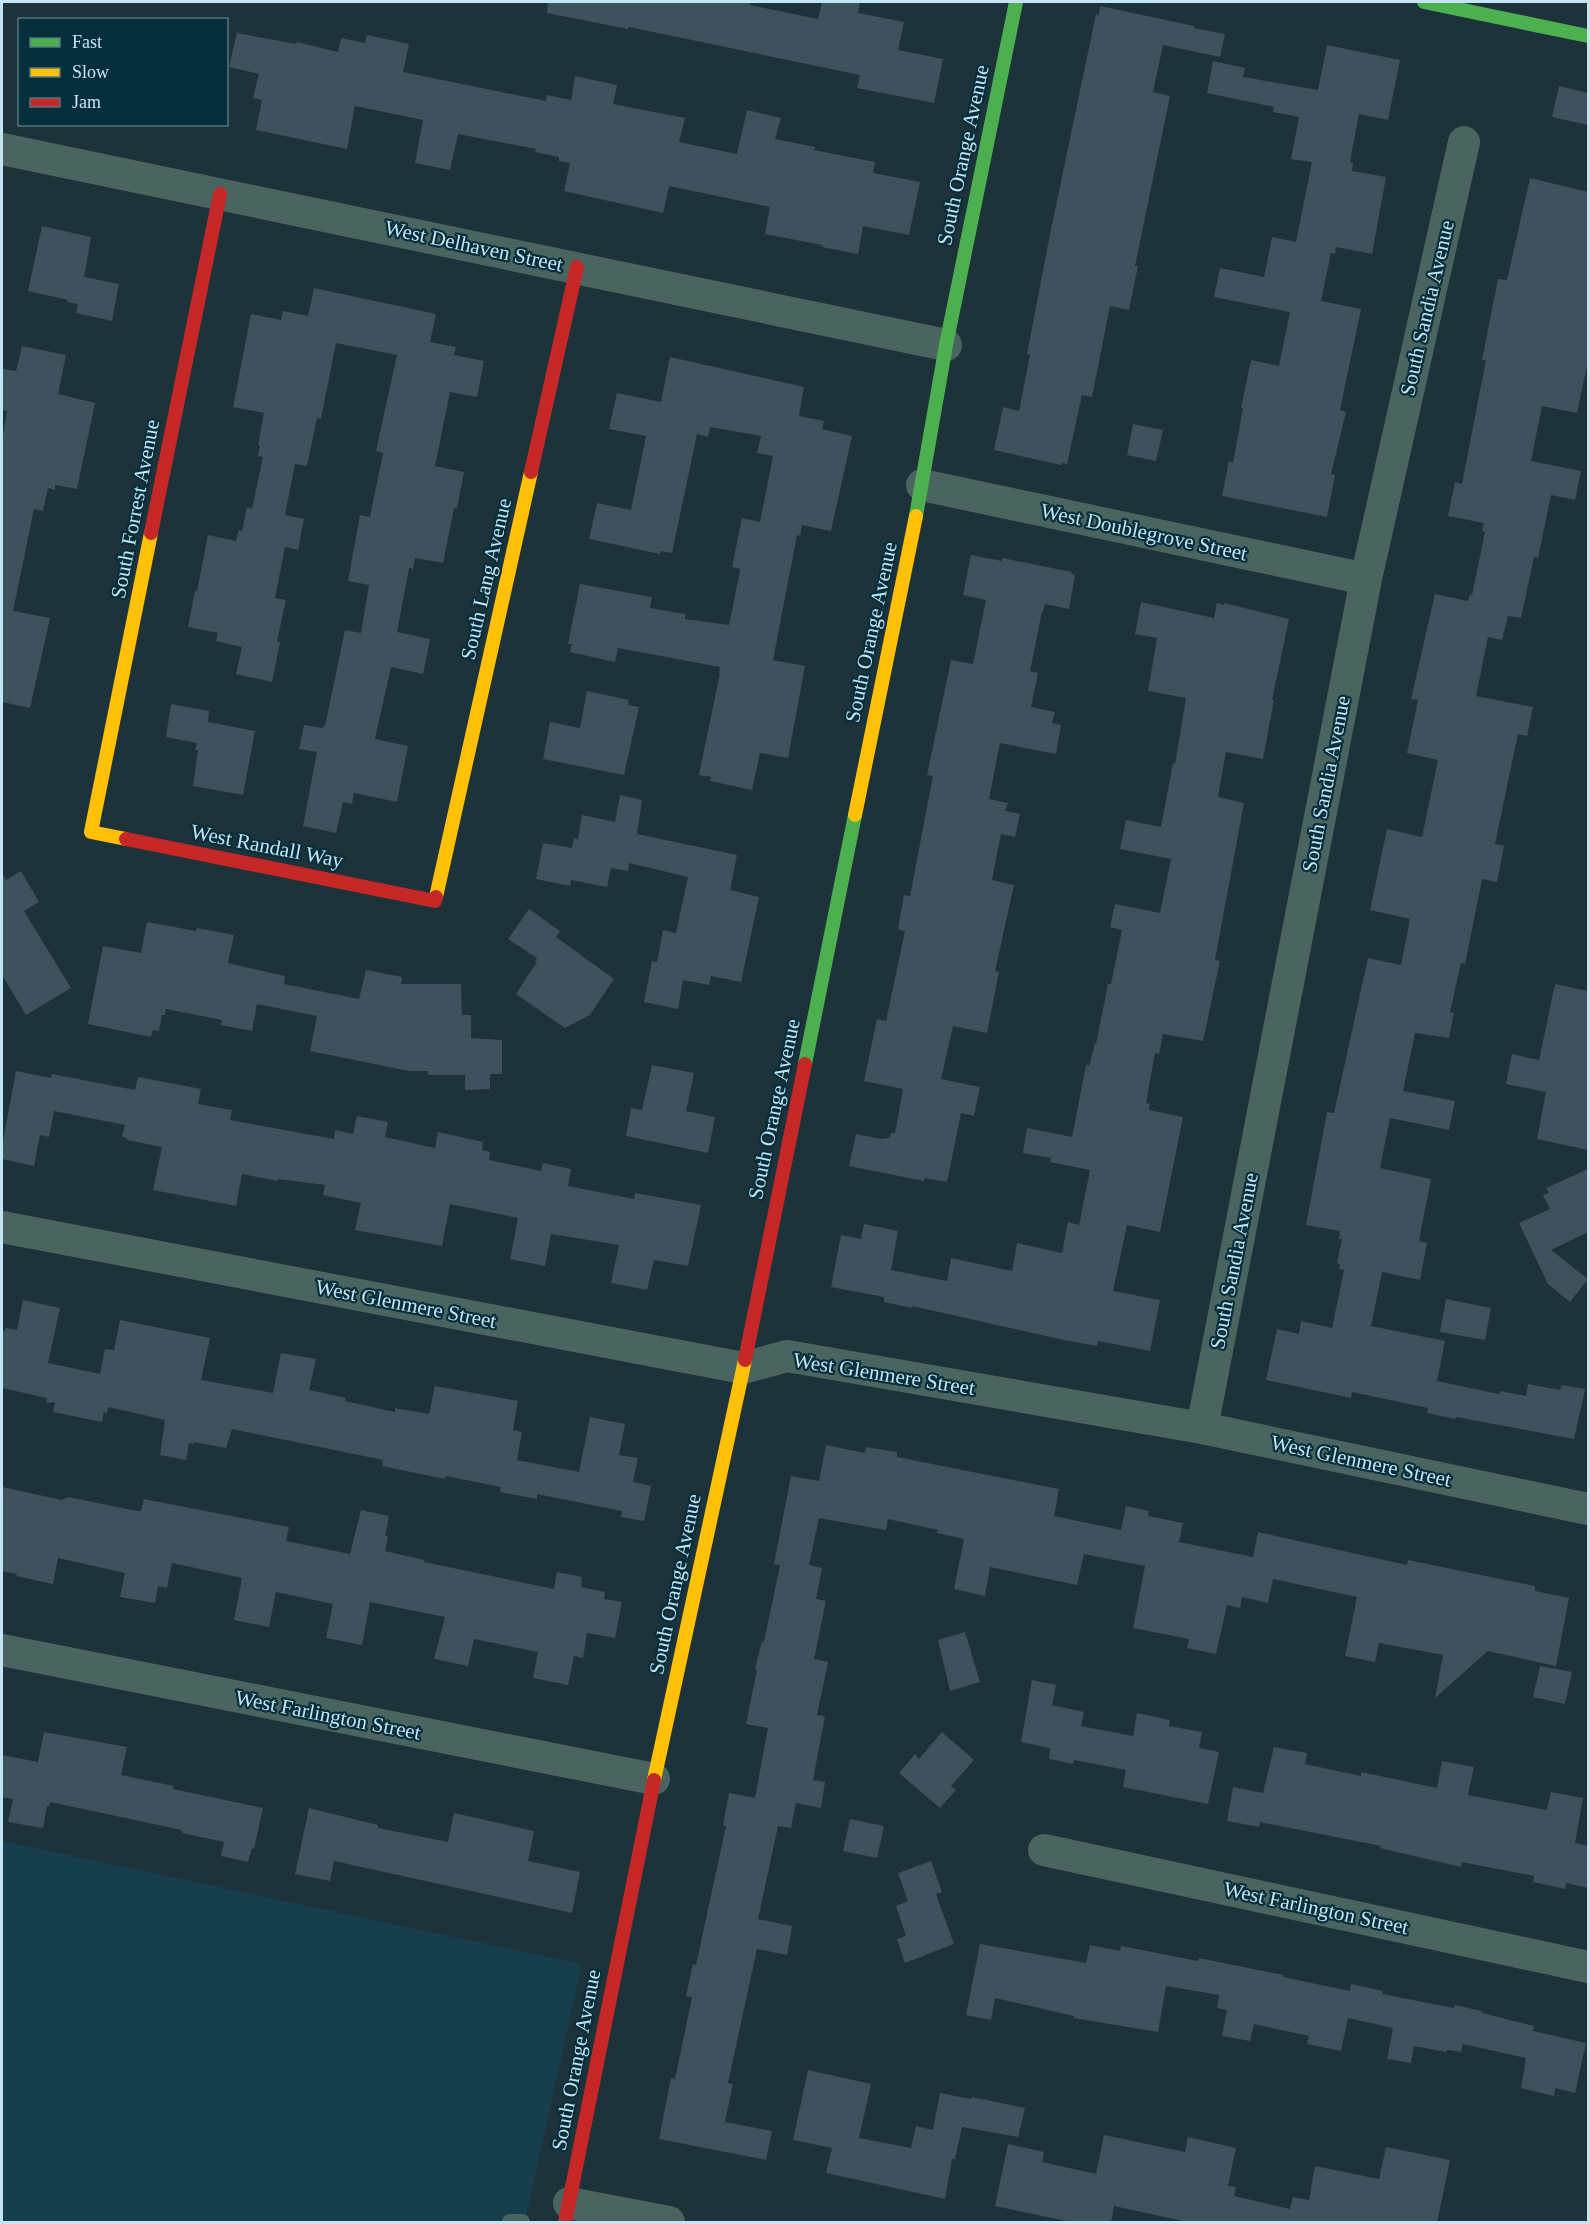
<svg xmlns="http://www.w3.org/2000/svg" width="1590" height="2224" font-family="Georgia,serif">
  <rect width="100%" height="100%" fill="#1e323a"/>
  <path fill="#163e4d" d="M2 1841 582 1964 525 2222H2Z"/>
  <path fill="#3f515c" d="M548 2H750V5L818 19 822 2H860L858 13 904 22 898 50 943 59 934 103 857 88 860 75 629 27 628 29 547 13Z
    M1100 6 1194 26V28L1225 34 1220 57 1163 45 1153 92 1170 96 1135 266H1138L1129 310 1110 306 1092 397 1082 395 1067 464 1062 463 1061 465 994 450 1003 407 1019 411 1030 355 1027 354 1050 234 1096 14 1099 15Z
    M237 33 296 44 297 42 338 52 341 38 365 43 367 35 409 44 403 72 546 101 547 95 571 100 575 76 617 85 613 104 685 118 679 142 737 154 747 110 781 118 775 139 815 147 814 150 875 162 873 173 920 182 909 235 863 226 858 254 822 247V245L765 234 770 207 669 186 663 213 564 191 570 163 559 161V157L535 152 536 149 458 134 450 170 415 163 423 120 355 106 347 149 256 130 262 100 253 98 259 74 229 67Z
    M1327 45 1400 60 1388 120 1359 114 1350 162 1353 163 1352 171 1386 177 1372 254 1336 247 1335 254 1331 253 1321 301 1361 309 1340 410 1346 412 1331 474 1335 475 1327 517 1222 496 1229 461 1233 463 1243 408H1241L1251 360 1279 366 1290 312 1214 297 1220 268 1264 277 1272 237 1296 242 1312 162 1291 159 1299 117 1273 112 1274 107 1207 93 1213 61 1245 68 1243 77 1318 90Z
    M1559 86 1588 93V125L1552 117Z
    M1530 178 1588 192V361L1577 413 1542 406 1531 461 1581 471 1575 500 1551 495 1538 558 1534 557 1521 618 1508 616 1502 640 1488 637 1476 696 1533 707 1527 736 1518 734 1495 844 1504 846 1497 882 1482 879 1465 964 1461 963 1450 1012 1454 1013 1449 1038 1415 1033 1403 1091 1455 1101 1449 1130 1390 1118 1380 1168 1431 1179 1419 1241 1427 1243 1420 1280 1382 1272 1371 1326 1445 1341 1437 1381 1499 1394 1500 1391 1526 1396 1528 1384 1560 1390 1562 1385 1585 1389 1574 1439 1456 1417 1455 1419 1427 1413 1428 1408 1352 1392 1351 1398 1266 1380 1277 1329 1299 1334 1301 1321 1332 1328 1344 1270 1339 1269 1340 1264 1337 1263 1342 1239H1339L1340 1231 1306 1225 1327 1112 1334 1113 1368 958 1401 965 1410 919 1370 910 1387 829 1422 837 1438 760 1407 753 1418 700 1411 699 1435 594 1468 601 1470 594 1472 595 1485 532 1482 531 1484 523 1448 516 1455 482 1462 484 1486 360H1482L1498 279 1507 280Z
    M42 226 91 237 84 277 119 284 112 321 76 313 78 304 67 302 68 300 28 291Z
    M314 288 436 314 430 342 456 347 454 355 484 361 477 397 450 392 435 466 464 472 457 508H454L443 563 415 558 413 569 409 568 397 632 430 639 423 674 391 667 375 739 408 746 397 802 354 793 352 804 343 802 336 833 303 826 317 752 299 749 304 725 323 728V726H325L345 630 361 633 369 585 348 581 360 515 370 517 383 453 376 451 397 355 336 343 321 419 317 418 307 466 295 464 285 515 304 519 298 550 285 547 275 598 286 600 277 641 280 642 272 682 236 674 242 647 216 641 218 633 188 627 195 591H197L208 535 236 541 239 530 242 531 247 507 252 509 263 457 258 456 260 445H258L264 413 233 407 251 314 281 320 283 311 308 316Z
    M22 346 66 355 58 394 95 403 77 489 55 485V490L48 488 43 511 34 509 13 611 50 618 30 708 2 702V441L7 411 2 410V369L16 371Z
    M670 357 804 387 799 416 824 421 822 429 852 436 831 531 802 525 800 536 797 535 773 660 805 666 788 758 760 753 752 790 710 781 711 777 699 775 720 673H719L720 667 618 648 615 662 570 652 572 644H568L580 584 652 597 650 608 685 614V619L729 625 740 571V569L732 567 742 518 760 522 773 456 757 453 761 436 710 427 708 437 697 434 672 553 661 551 660 554 589 539 597 503 631 510 646 436 609 429 617 393 661 402Z
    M1133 424 1163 430 1156 461 1127 455Z
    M971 555 1002 561V558L1072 572 1071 574 1075 575 1069 609 1045 604 1043 612 1042 611 1030 671 1038 673 1031 707 1055 712 1052 723 1061 725 1056 754 1000 743 989 799 1008 803 1005 811 1020 814 1015 837 1001 834 992 880 1014 885 995 971 999 972 987 1033 953 1026 941 1079 980 1087 974 1116 961 1113 947 1182 925 1178 924 1181 849 1166 856 1134 881 1139 890 1138 891 1133H895L903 1089 864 1081 877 1019 886 1021 905 931 898 929 904 895 910 896 933 776 927 775 951 660 973 664 986 600 963 595Z
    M1141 602 1214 618 1217 603 1224 605V603L1289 619 1272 700H1274L1263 759 1226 752 1218 797 1244 803 1215 960 1220 961 1203 1041 1163 1034 1159 1054 1155 1053 1146 1103 1150 1104 1149 1110 1183 1117 1160 1232 1127 1225 1113 1291 1160 1300 1150 1351 1098 1341 1097 1346 1064 1340 912 1306V1308L884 1302V1297L831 1287 841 1235 861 1239 864 1224 898 1231 891 1270 947 1281 951 1258 1012 1271 1017 1243 1062 1253 1068 1222 1079 1225 1090 1170 1050 1162 1051 1158 1023 1153 1027 1128 1072 1137 1086 1065 1089 1066 1095 1043 1096 1044 1108 984H1111L1122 930 1110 927 1115 904 1160 913 1171 859 1120 849 1126 820 1161 827 1173 763 1175 764 1186 698 1148 691 1157 638 1135 634Z
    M587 691 629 700 628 705 639 707 624 775 543 759 550 722 580 728Z
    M171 704 209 711 208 722 255 731 243 795 193 786 198 750H195L197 743 166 737Z
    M620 795 642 800 637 834 737 855 730 890 759 897 741 982 711 976 709 985 683 980 678 1009 644 1002 652 961 657 962 663 930 676 933 688 877 629 863 628 871 611 868 607 887 571 880 570 886 536 879 543 843 572 848 574 838 578 839 582 815 615 822Z
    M21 871 39 902 24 911 71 988 26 1015 2 975V874L6 880Z
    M529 909 560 931 556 937 614 979 590 1015 565 1028 516 994 537 962 535 961 537 958 508 939Z
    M147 922 196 931 197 928 234 935 228 963 285 976 284 984 359 999 366 970 402 977 401 984H461L462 1015H471V1038L502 1040V1074H490V1089L465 1090V1075H428V1071H409L310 1051 317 1016 257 1004 252 1031 221 1025 222 1020 166 1009 165 1015H162L159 1031 153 1030 151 1037 88 1024 103 946 141 953Z
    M1555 984 1588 991V1150L1537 1139 1546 1092 1506 1084 1512 1054 1539 1060Z
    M652 1065 694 1073 686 1111 715 1117 708 1153 626 1136 631 1108 642 1110Z
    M16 1071 51 1078 52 1074 135 1090 138 1077 201 1089 198 1104 232 1110 230 1120 334 1139 335 1130 353 1134 357 1116 388 1122 385 1137 435 1148 438 1132 483 1142 482 1150 490 1152 489 1160 541 1171 543 1163 571 1169 568 1186 634 1199 635 1193 701 1205 688 1266 654 1260 647 1290 611 1283 619 1245 551 1234 545 1266 510 1259 518 1218 450 1204 442 1246 355 1230 361 1203 323 1195 325 1185 278 1179V1181L242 1174 236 1206 153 1190 162 1147 127 1140V1138L122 1137 125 1125 54 1111 49 1137 40 1135 34 1166 2 1159V1146Z
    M1588 1169V1232L1551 1250 1588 1279 1570 1302 1548 1284 1519 1223 1550 1209 1543 1195 1549 1193 1546 1188Z
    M1446 1299 1491 1308 1485 1340 1440 1332Z
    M23 1300 60 1308 48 1363 100 1374 105 1349 114 1350 120 1320 210 1338 201 1380 273 1393 281 1353 316 1359 309 1390 346 1398 345 1401 395 1412V1408L429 1414 435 1386 518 1401 513 1430 522 1432 517 1460 579 1472 590 1417 625 1424 619 1455 638 1458 633 1482 651 1486 644 1521 621 1517 622 1511 537 1494V1499L500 1492 501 1487 446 1476 445 1479 382 1466 383 1460 232 1429 226 1448 194 1442 193 1444 189 1443 186 1460 160 1455 165 1420 108 1407 107 1413 104 1412 102 1422 53 1412 55 1402 46 1403 47 1398 2 1388V1331H5V1328L17 1330Z
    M826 1445 865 1453 866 1447 897 1452V1457L1059 1489 1054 1516 1121 1530 1126 1506 1149 1511 1148 1516 1183 1523 1179 1542 1253 1557 1258 1532 1407 1565 1408 1560 1535 1586V1591L1569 1598 1556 1666 1488 1651 1435 1698 1443 1655 1379 1643 1375 1662 1345 1656 1357 1597 1273 1579 1268 1603 1242 1597 1240 1608 1227 1605 1216 1654 1187 1648 1189 1639 1133 1628 1145 1566 1084 1554 1077 1585 990 1567 985 1596 954 1589 964 1539 937 1533 938 1530 888 1519 886 1530 819 1518 809 1565 822 1568 816 1599 826 1601 814 1659 828 1662 817 1715 825 1716 813 1780 825 1782 821 1808 796 1803 791 1828 778 1826 758 1919 792 1926 787 1955 757 1949 728 2083 733 2084 725 2122 772 2131 766 2160 659 2139 671 2078 675 2079 692 1997 686 1996 693 1964 696 1965 726 1826 723 1825 729 1793 755 1798 768 1728 746 1724 757 1670 755 1669 762 1641 764 1642 780 1565 774 1564 791 1476 819 1481Z
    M2 1487 62 1500 68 1497 137 1511H141L144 1499 289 1527 286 1541 350 1554 361 1510 389 1516 385 1536H388L385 1551 424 1560V1562L554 1589 557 1572 582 1577 581 1587 605 1592 604 1599 622 1602 615 1638 587 1633 583 1658 574 1656 568 1685 533 1678 538 1652 474 1639 468 1666 434 1659 445 1617 370 1602 362 1645 326 1638 333 1604 276 1592 269 1627 234 1620 242 1578 172 1563 167 1588 158 1586 155 1603 120 1597 125 1573 58 1558 53 1584 16 1576 17 1574 2 1571Z
    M965 1632 980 1682 950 1691 938 1640Z
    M1540 1666 1572 1672 1565 1704 1533 1697Z
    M1032 1680 1056 1685 1052 1705 1084 1712 1081 1726 1133 1736 1137 1713 1170 1720 1169 1726 1202 1732 1199 1748 1219 1752 1208 1804 1123 1787 1126 1770 1074 1760 1073 1764 1049 1759 1050 1748 1021 1742Z
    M44 1732 127 1747 121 1775 174 1786 173 1789 263 1808 254 1849 252 1848 248 1862 221 1856 224 1842 182 1833V1830L50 1802 49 1807 47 1806 43 1828 8 1822 13 1799 2 1797V1755L38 1762Z
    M942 1732 974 1760 951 1786 956 1790 940 1808 899 1773 915 1754 919 1759Z
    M1274 1747 1307 1753 1305 1764 1361 1776V1772L1437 1788 1442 1761 1474 1767 1468 1795 1547 1810 1551 1792 1583 1798 1575 1843 1588 1846V1888L1566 1883 1565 1889 1533 1882 1534 1876 1462 1862 1461 1867 1380 1848 1381 1846 1260 1822 1259 1827 1227 1821 1233 1787 1263 1793Z
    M309 1808 378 1825V1828L448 1842 454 1813 534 1831 528 1861 580 1872 572 1913 334 1861 330 1881 295 1874Z
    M850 1819 884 1826 877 1858 843 1851Z
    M931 1861 942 1892 936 1894 954 1944 905 1963 897 1939 906 1936 896 1906 908 1901 898 1873Z
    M980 1944 1086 1963 1090 1945 1120 1951 1121 1946 1198 1961 1199 1958 1283 1975V1977L1350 1991 1351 1984 1383 1991 1382 1994 1454 2008 1455 2005 1482 2011V2013L1534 2026 1533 2031 1586 2043 1575 2093 1555 2088 1554 2096 1521 2088 1526 2058 1463 2044 1461 2052 1447 2050 1446 2052 1414 2046 1411 2063 1387 2059 1393 2028 1348 2018 1341 2051 1307 2044 1309 2036 1254 2024 1250 2041 1222 2036 1227 2010 1217 2008 1219 1995 1166 1986 1158 2032 1074 2018V2016L995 1998 991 2020 966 2015Z
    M808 2070 871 2084 859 2138 911 2148 916 2126 933 2130 940 2093 971 2099 972 2097 1025 2108 1018 2137 962 2127 955 2159H952L945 2199 826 2173 832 2148 793 2140Z
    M1104 2135 1185 2152 1188 2137 1236 2148 1228 2186 1236 2187 1234 2196 1290 2209 1293 2197 1309 2200 1315 2166 1379 2179 1386 2147 1450 2160 1437 2223H1192L1114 2206 1111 2223H1076L995 2206 1008 2144 1044 2152 1042 2162 1096 2174Z"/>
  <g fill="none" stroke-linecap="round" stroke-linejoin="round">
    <path stroke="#4a6560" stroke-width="16" d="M510 2222H522"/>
    <path stroke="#4a6560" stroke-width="32" d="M2 149 946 345
      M922 485 1366 579
      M2 1227 743 1368 787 1356 1202 1428 1588 1509
      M1202 1428 1366 579 1464 142
      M2 1650 654 1779
      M1044 1850 1588 1967
      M569 2203 669 2222"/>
    <path stroke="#4caf50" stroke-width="14" d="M1424 2 1588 36
      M916 516 946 345 1016 2
      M805 1064 855 815"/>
    <path stroke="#ffc107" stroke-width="14" d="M855 815 916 516
      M126 839 91 832 151 533
      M436 897 531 472
      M654 1780 745 1360"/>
    <path stroke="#c62828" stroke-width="14" d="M531 472 577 267
      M151 533 220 194
      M126 839 435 901 436 897
      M745 1360 805 1064
      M565 2222 654 1780"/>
  </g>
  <g text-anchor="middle" stroke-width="4.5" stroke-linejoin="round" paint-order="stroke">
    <g font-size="21" fill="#c3e4f3" stroke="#062e3b">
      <text transform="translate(963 155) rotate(-78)" y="7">South Orange Avenue</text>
      <text transform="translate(474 246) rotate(12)" y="7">West Delhaven Street</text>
      <text transform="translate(1427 308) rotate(-77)" y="7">South Sandia Avenue</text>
      <text transform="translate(135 509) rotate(-79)" y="7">South Forrest Avenue</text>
      <text transform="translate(1144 532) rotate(12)" y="7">West Doublegrove Street</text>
      <text transform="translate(486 579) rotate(-77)" y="7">South Lang Avenue</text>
      <text transform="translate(871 632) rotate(-78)" y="7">South Orange Avenue</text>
      <text transform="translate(1326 784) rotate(-79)" y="7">South Sandia Avenue</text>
      <text transform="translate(267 846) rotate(11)" y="7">West Randall Way</text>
      <text transform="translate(774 1109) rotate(-78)" y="7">South Orange Avenue</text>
      <text transform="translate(1234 1261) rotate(-79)" y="7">South Sandia Avenue</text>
      <text transform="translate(406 1304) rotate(11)" y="7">West Glenmere Street</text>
      <text transform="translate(884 1374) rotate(9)" y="7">West Glenmere Street</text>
      <text transform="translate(1361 1461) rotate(12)" y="7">West Glenmere Street</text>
      <text transform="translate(675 1584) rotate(-78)" y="7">South Orange Avenue</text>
      <text transform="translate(328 1715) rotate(11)" y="7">West Farlington Street</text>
      <text transform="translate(1316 1908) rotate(12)" y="7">West Farlington Street</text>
      <text transform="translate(576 2060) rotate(-79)" y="7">South Orange Avenue</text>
    </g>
  </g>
  <rect width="1590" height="2224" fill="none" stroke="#c3e4f3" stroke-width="6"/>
  <rect x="18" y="18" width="210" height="108" fill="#062e3b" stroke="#527785" stroke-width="1.5"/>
  <rect x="30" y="38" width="30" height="9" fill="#4caf50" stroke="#527785" stroke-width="1.5"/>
  <text x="72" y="48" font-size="18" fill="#c3e4f3">Fast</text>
  <rect x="30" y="68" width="30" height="9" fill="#ffc107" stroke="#527785" stroke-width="1.5"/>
  <text x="72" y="78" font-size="18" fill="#c3e4f3">Slow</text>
  <rect x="30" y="98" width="30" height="9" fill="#c62828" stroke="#527785" stroke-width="1.5"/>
  <text x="72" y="108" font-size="18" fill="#c3e4f3">Jam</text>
</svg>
